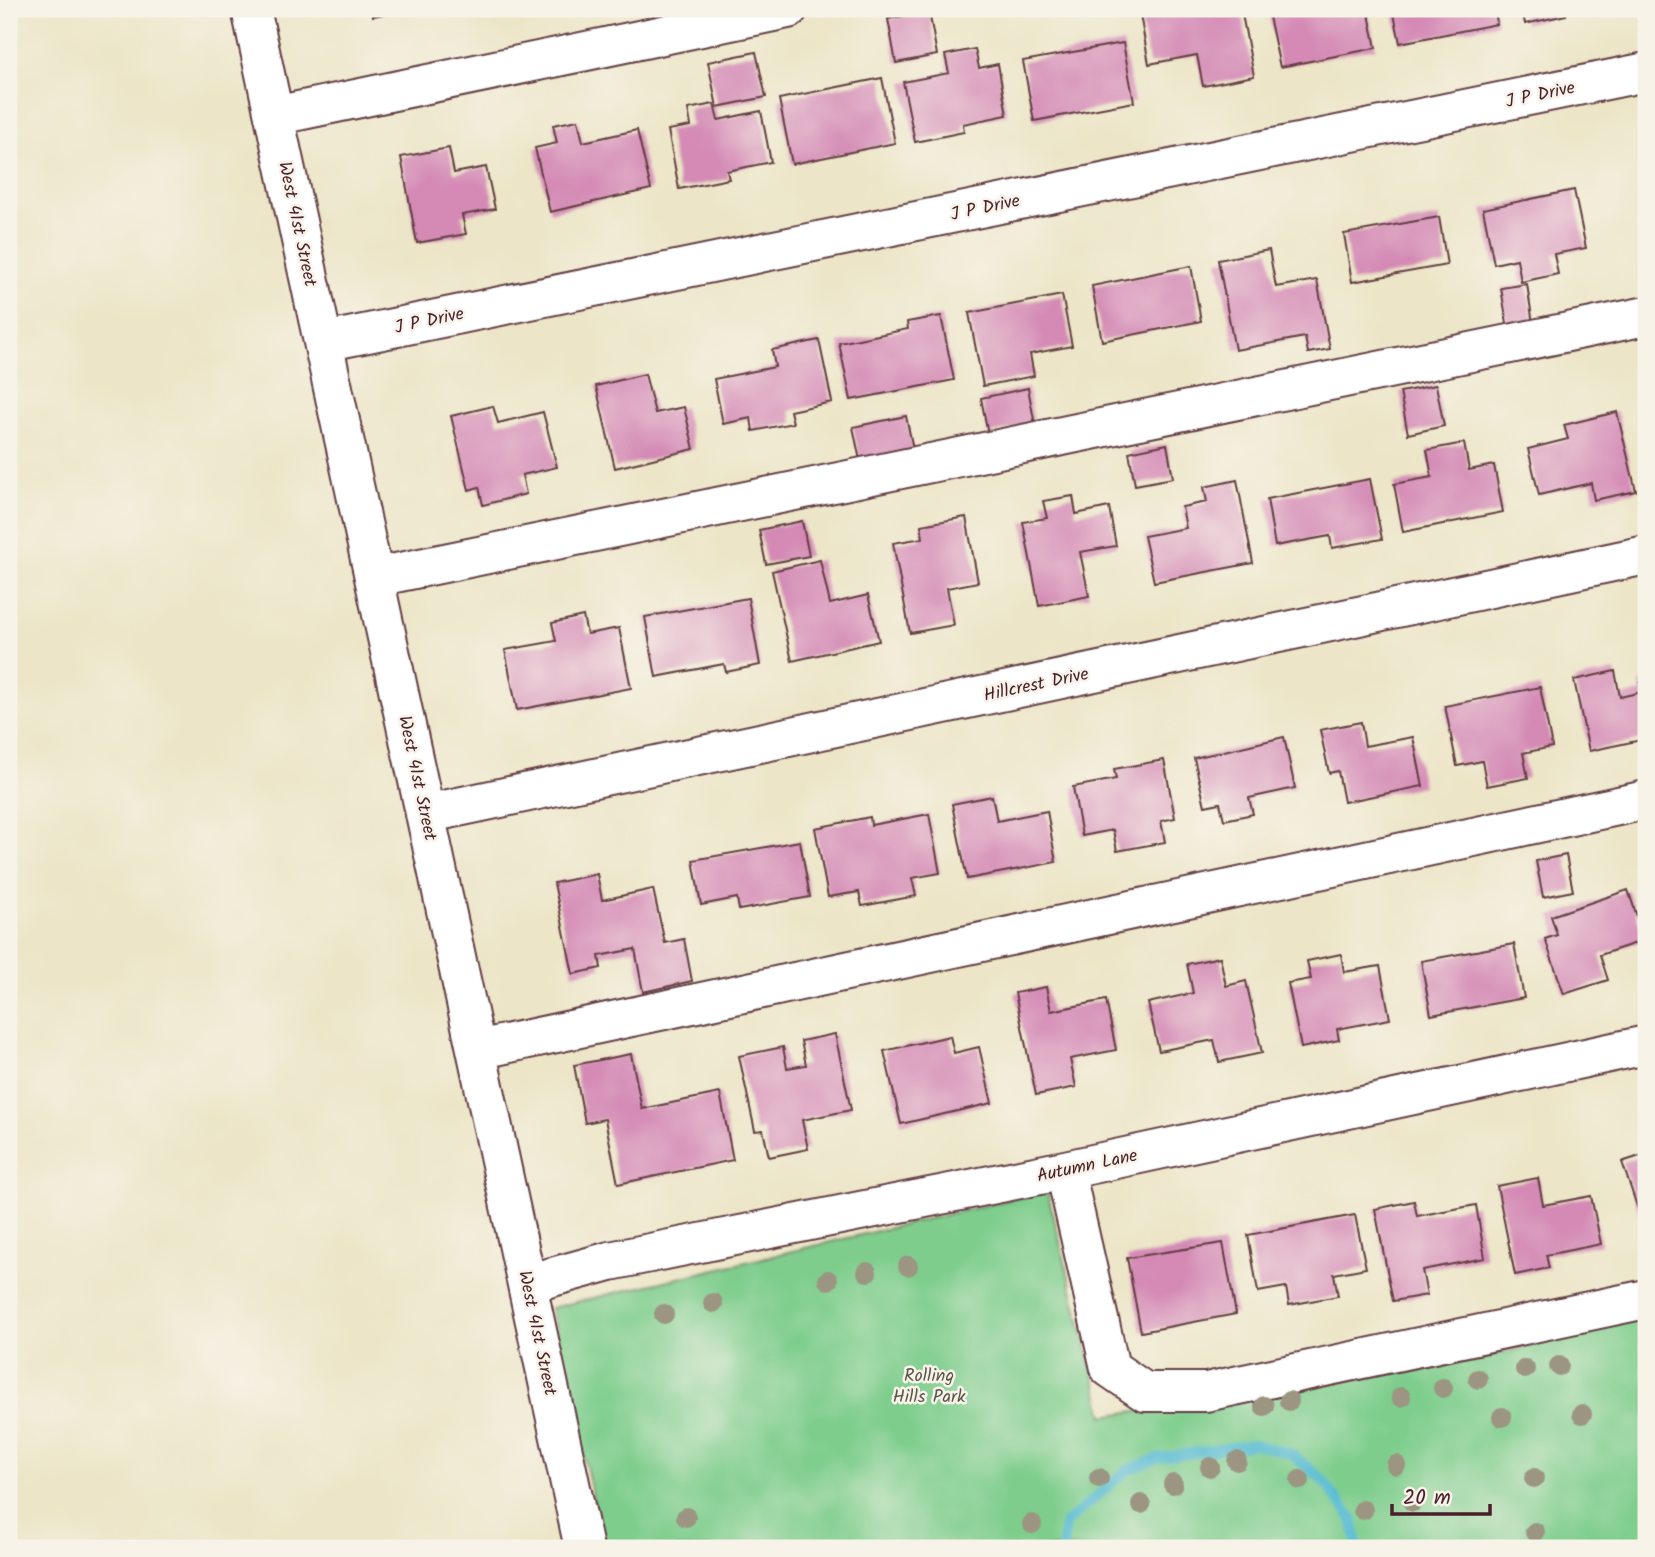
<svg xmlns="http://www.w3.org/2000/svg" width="1655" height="1557" font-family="Kalam,sans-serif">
  <rect width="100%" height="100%" fill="#f7f3e8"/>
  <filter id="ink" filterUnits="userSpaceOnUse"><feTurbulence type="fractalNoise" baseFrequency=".0143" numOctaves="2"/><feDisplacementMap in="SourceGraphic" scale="14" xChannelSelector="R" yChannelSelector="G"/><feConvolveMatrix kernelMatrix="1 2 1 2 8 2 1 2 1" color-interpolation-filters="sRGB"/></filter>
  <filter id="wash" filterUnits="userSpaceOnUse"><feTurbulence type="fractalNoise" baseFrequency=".00686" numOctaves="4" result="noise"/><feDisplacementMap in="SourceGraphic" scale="28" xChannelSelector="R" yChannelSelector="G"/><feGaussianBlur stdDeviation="1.57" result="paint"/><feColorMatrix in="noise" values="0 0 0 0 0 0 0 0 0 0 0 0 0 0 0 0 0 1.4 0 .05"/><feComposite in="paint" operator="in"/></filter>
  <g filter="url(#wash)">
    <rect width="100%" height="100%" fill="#ece5c7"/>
    <path fill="#7ecd8d" stroke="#64765c" stroke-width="2" d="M1047 1191 1104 1416 1509 1352 1646 1313V1548H604L551 1308Z"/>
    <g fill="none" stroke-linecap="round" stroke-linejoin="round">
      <path stroke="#53bad1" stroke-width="10" d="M1063 1548 1065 1524 1126 1471 1158 1458 1254 1444 1290 1453 1322 1479 1352 1519 1358 1548"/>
    </g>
    <g id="blocks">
      <path fill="#d48ab5" d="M372 9H403V10L373 16Z
        M1139 9H1176L1177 14 1207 9H1241L1254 76 1203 86 1197 55 1149 64Z
        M1286 9H1368L1376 48 1280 67 1268 12Z
        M1393 9H1495L1497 24 1400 43Z
        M1522 9H1564L1566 15 1525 24Z
        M929 11 937 55 896 63 888 19Z
        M1123 43 1134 102 1034 121 1023 61Z
        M975 49 979 68 998 64 1007 115 963 124 964 132 915 142 903 82 949 73 945 55Z
        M756 52 766 97 717 107 708 62Z
        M882 78 895 143 792 164 779 99Z
        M714 104 718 120 761 111 771 162 727 171 729 179 679 189 668 130 691 126 688 109Z
        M578 120 583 142 637 130 651 189 550 212 535 148 557 143 553 125Z
        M449 148 454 173 486 167 495 209 462 215 466 234 417 243 401 157Z
        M1574 190 1586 248 1554 254 1558 274 1521 282 1517 259 1494 264 1483 209Z
        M1439 217 1447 265 1352 282 1344 234Z
        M1269 250 1276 287 1317 280 1330 349 1308 353 1305 337 1235 350 1218 260Z
        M1191 266 1201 321 1102 341 1092 286Z
        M1527 284 1533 324 1508 329 1501 288Z
        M1062 295 1072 346 1030 354 1034 376 983 386 969 313Z
        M941 316 954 380 851 400 839 343 908 329 907 322Z
        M819 340 832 402 790 411 793 423 753 431 751 418 723 424 714 379 775 367 772 350Z
        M645 374 655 413 684 407 694 449 615 468 596 386Z
        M1436 385 1444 426 1408 434 1400 392Z
        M1028 388 1035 425 988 434 981 398Z
        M493 406 498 423 543 412 557 467 522 475 526 494 483 505 479 487 469 490 451 416Z
        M1617 412 1636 491 1594 500 1591 483 1539 495 1528 449 1568 439 1564 425Z
        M906 416 914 454 861 465 853 427Z
        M1464 443 1469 470 1494 465 1503 512 1403 532 1394 484 1432 477 1427 450Z
        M1167 444 1173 478 1135 485 1129 452Z
        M1370 479 1382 539 1332 548 1330 536 1275 546 1267 499Z
        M1237 480 1253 563 1154 582 1144 536 1186 528 1182 507 1207 502 1204 487Z
        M1073 496 1076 514 1109 507 1116 546 1080 552 1089 596 1039 606 1023 522 1047 518 1043 501Z
        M966 517 978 582 947 588 954 625 910 633 893 543 923 538 921 525Z
        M802 521 809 556 766 564 759 530Z
        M820 560 830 604 868 595 879 641 792 661 772 571Z
        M748 598 760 665 726 672 724 664 656 677 645 617Z
        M583 616 587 634 619 628 631 688 517 710 505 650 556 641 552 623Z
        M1615 671 1620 697 1642 692 1640 683 1646 681V739L1589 751 1574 680Z
        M1540 687 1552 747 1523 753 1528 778 1487 786 1482 761 1457 766 1445 706Z
        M1361 722 1365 746 1413 737 1423 786 1344 802 1338 771 1329 773 1320 730Z
        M1284 737 1295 788 1249 798 1253 814 1224 820 1220 803 1205 806 1194 758Z
        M1164 760 1175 818 1161 821 1165 842 1117 851 1113 830 1082 836 1073 787 1116 779 1114 769Z
        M992 796 997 821 1047 811 1056 862 967 879 952 804Z
        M929 814 940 873 912 878 916 896 862 906 859 892 828 897 815 828 870 817 871 825Z
        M800 841 810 897 739 910 737 898 701 905 693 860Z
        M1566 855 1573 891 1543 897 1536 861Z
        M597 874 602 900 653 889 665 943 684 939 692 981 643 992 635 949 599 956 601 968 573 974 554 883Z
        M1628 890 1645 940 1600 955 1608 980 1564 994 1545 939 1557 935 1551 916Z
        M1514 944 1524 998 1431 1015 1421 961Z
        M1341 954 1344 972 1380 966 1390 1019 1337 1029 1339 1040 1301 1048 1288 983 1311 979 1307 961Z
        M1220 957 1226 986 1246 981 1262 1053 1219 1062 1214 1040 1159 1051 1148 1003 1193 993 1187 964Z
        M1046 987 1051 1011 1106 1000 1116 1050 1070 1059 1076 1087 1036 1095 1015 993Z
        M835 1034 851 1110 802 1120 808 1149 769 1157 763 1130 755 1131 739 1056 783 1047 787 1068 806 1065 801 1041Z
        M950 1036 954 1053 979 1047 992 1103 901 1124 884 1051Z
        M631 1054 642 1109 720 1093 733 1160 618 1184 605 1119 585 1123 574 1065Z
        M1646 1154V1233L1622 1162Z
        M1538 1178 1543 1205 1591 1196 1601 1244 1546 1255 1549 1268 1515 1275 1497 1186Z
        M1414 1201 1417 1216 1476 1205 1485 1258 1422 1270 1427 1295 1393 1301 1375 1209Z
        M1355 1215 1366 1268 1334 1274 1338 1296 1289 1305 1286 1287 1258 1292 1248 1235Z
        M1223 1243 1236 1314 1141 1332 1127 1258Z"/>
    </g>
  </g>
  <g filter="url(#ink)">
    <use href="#blocks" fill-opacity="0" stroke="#623d42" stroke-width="2"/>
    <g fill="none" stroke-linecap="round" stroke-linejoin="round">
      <g stroke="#623d42" stroke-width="42">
        <path id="minor" d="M251 9 584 1548
          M274 116 788 9
          M324 342 1646 72
          M376 577 1646 316
          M425 814 1646 555
          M477 1050 1646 800
          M1065 1170 1110 1368 1145 1392H1206L1646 1299
          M527 1284 610 1261 1065 1170 1646 1045"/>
      </g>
      <use href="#minor" stroke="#fff" stroke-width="38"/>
    </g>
    <g fill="#9c9581">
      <circle cx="908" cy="1266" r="10"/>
      <circle cx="867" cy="1272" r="10"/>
      <circle cx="828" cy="1280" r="10"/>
      <circle cx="713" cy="1303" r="10"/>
      <circle cx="664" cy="1314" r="10"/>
      <circle cx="1559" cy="1366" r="10"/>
      <circle cx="1525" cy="1369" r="10"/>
      <circle cx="1478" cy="1379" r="10"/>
      <circle cx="1443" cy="1388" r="10"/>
      <circle cx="1401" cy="1397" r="10"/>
      <circle cx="1289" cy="1401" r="10"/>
      <circle cx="1264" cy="1406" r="10"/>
      <circle cx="1582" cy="1414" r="10"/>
      <circle cx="1502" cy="1417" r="10"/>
      <circle cx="1237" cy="1461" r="10"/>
      <circle cx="1396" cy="1465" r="10"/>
      <circle cx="1210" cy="1467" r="10"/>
      <circle cx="1099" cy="1478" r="10"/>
      <circle cx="1534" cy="1478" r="10"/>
      <circle cx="1300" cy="1480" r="10"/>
      <circle cx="1173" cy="1484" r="10"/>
      <circle cx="1413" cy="1502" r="10"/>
      <circle cx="1141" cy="1504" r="10"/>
      <circle cx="1363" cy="1510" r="10"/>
      <circle cx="686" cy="1517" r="10"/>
      <circle cx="1032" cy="1524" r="10"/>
      <circle cx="1535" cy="1532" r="10"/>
    </g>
  </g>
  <g text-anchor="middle" stroke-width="5" stroke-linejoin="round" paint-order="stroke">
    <g font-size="18" fill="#4a1f2b" stroke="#f7f3e8">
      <text transform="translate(1540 94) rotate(-12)" y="6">J P Drive</text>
      <text transform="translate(985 207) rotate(-12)" y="6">J P Drive</text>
      <text transform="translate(298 224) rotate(78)" y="6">West 41st Street</text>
      <text transform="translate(429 320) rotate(-12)" y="6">J P Drive</text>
      <text transform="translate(1036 684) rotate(-12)" y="6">Hillcrest Drive</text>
      <text transform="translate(418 778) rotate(78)" y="6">West 41st Street</text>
      <text transform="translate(1087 1165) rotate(-12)" y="6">Autumn Lane</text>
      <text transform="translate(538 1333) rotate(78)" y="6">West 41st Street</text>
    </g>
    <g font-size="18" fill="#5a5348" stroke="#f7f3e8">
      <text x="929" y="1381">Rolling<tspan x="929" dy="21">Hills Park</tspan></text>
    </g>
  </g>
  <rect width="1655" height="1557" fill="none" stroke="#f7f3e8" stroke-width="35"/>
  <path d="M1392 1504v10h98v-10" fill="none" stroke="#4a1f2b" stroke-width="3.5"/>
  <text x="1403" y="1504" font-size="21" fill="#4a1f2b" stroke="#f7f3e8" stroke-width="5" paint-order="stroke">20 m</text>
</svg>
